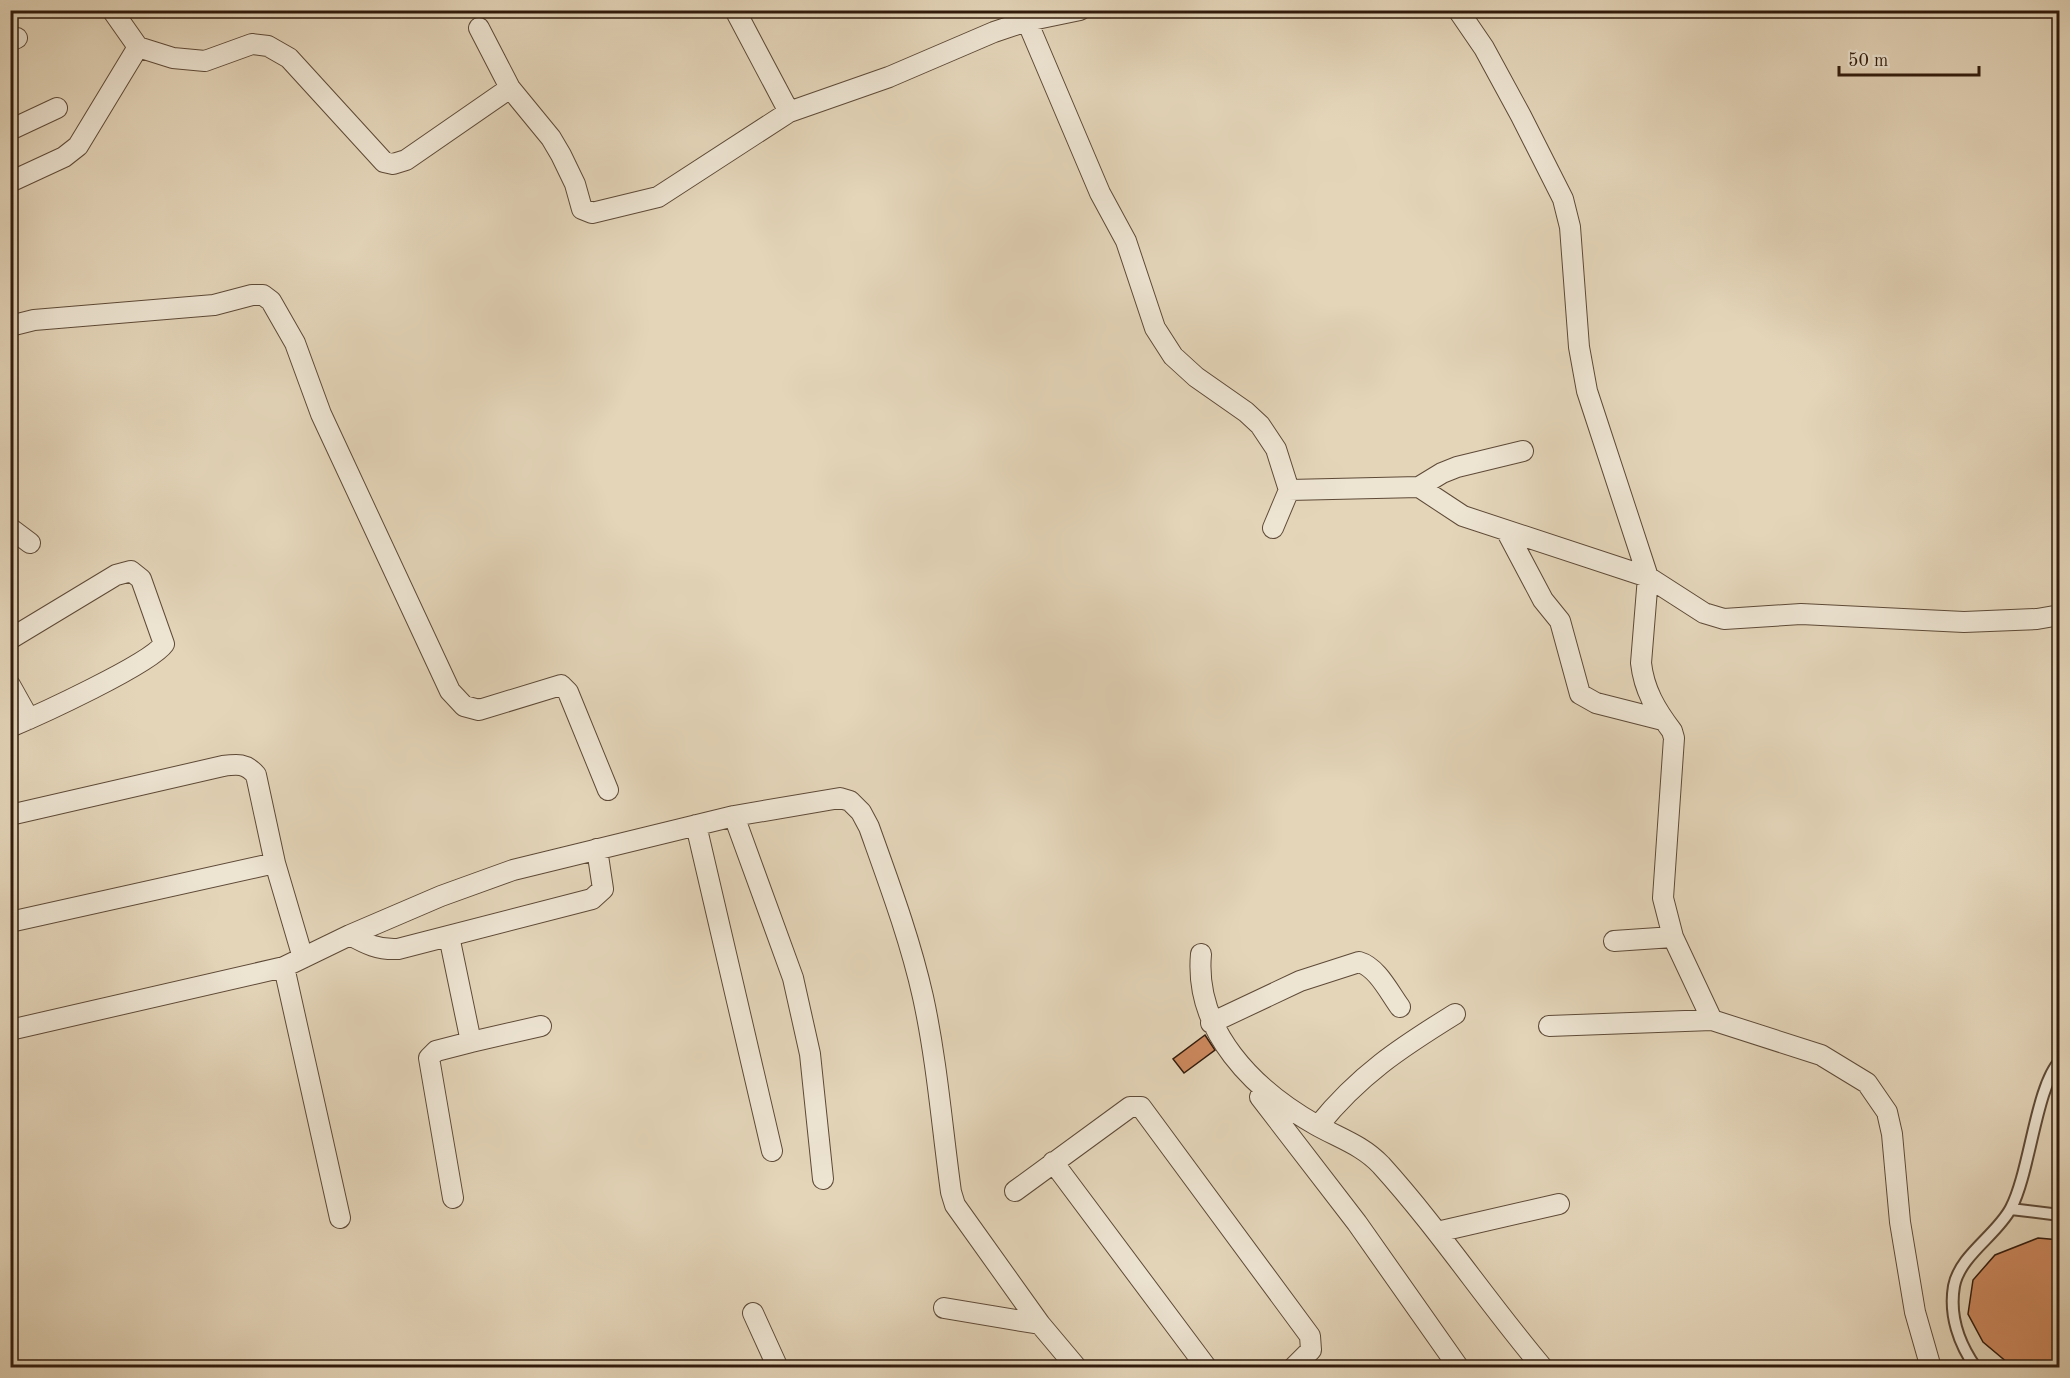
<svg xmlns="http://www.w3.org/2000/svg" width="2070" height="1378" font-family="'Old Standard TT',serif">
  <rect width="100%" height="100%" fill="#e4d5b9"/>
  <filter id="stains"><feTurbulence type="fractalNoise" baseFrequency=".00333" numOctaves="4"/><feColorMatrix values="0 0 0 0 .2 0 0 0 0 .09 0 0 0 0 .02 0 0 0 .5 -.17"/></filter>
  <radialGradient id="worn" r=".72"><stop offset=".6" stop-color="#630" stop-opacity="0"/><stop offset="1" stop-color="#630" stop-opacity=".3"/></radialGradient>
  <path fill="#cd895e" stroke="#311b0c" stroke-width="1.5" d="M1205 1035 1215 1050 1184 1073 1173 1059Z
    M2038 1238 2060 1240V1368H2014L1983 1342 1968 1314 1973 1280 1995 1255Z"/>
  <g fill="none" stroke-linecap="round" stroke-linejoin="round">
    <g stroke="#5e4a37" stroke-width="14">
      <path id="service" d="M2011 1209 2060 1215
        M1976 1368C1959 1344 1949 1315 1954 1286 1960 1255 1997 1235 2011 1208 2030 1172 2036 1086 2060 1061"/>
    </g>
    <g stroke="#5e4a37" stroke-width="22">
      <path id="minor" d="M112 10 138 47 173 58 205 61 252 44 268 46 289 58 384 162 393 164 406 160 510 88
        M735 10 789 112
        M1458 10 1484 48 1521 116 1563 199 1570 227 1579 347 1587 391 1648 577 1641 663C1644 690 1656 710 1672 731L1674 738 1663 898 1673 937 1712 1020
        M1027 21 1100 193 1126 241 1155 328 1173 356 1196 377 1246 412 1260 425 1276 449 1289 490 1273 528
        M479 28 510 88 551 138 561 155 575 184 582 209 592 213 658 197 789 112 889 77 994 32 1027 21 1080 10
        M10 41 17 38
        M10 130 57 108
        M10 182 64 157 78 146 138 47
        M10 326 34 320 214 305 252 295H263L271 301 295 343 321 414 450 691 464 706 479 710 561 685 568 692 608 790
        M1419 487 1463 516 1648 577 1704 613 1724 619 1801 614 1964 622 2037 619 2060 615
        M1289 490 1419 487 1442 473 1457 467 1523 451
        M10 528 30 543
        M1507 532 1543 600 1560 621 1580 694 1596 703 1663 720
        M10 639 116 575 131 571 141 579 164 644C150 664 39 715 10 727
        M10 685 29 719
        M10 815 223 766C237 764 246 763 256 775L275 863 303 958
        M734 816 793 978 810 1054 823 1179
        M696 825 772 1151
        M10 922 275 863
        M350 935C366 944 378 950 398 949L592 899 603 889 597 849
        M449 936 471 1042 436 1051 429 1058 453 1198
        M1614 941 1673 937
        M1201 954C1194 1031 1254 1090 1316 1125 1339 1138 1362 1145 1381 1165 1439 1229 1487 1302 1543 1368
        M284 967 340 1218
        M1211 1023 1300 981 1359 962C1377 967 1389 992 1400 1007
        M1549 1026 1712 1020 1821 1055 1867 1083 1887 1112 1892 1134 1900 1222 1915 1312 1931 1368
        M10 1030 284 967 350 935 441 896 513 870 734 816 840 798 850 801 861 812 869 827C889 883 910 939 923 997 937 1061 942 1127 951 1192L955 1205 1040 1324 1077 1368
        M471 1042 541 1026
        M1260 1097 1357 1223 1459 1368
        M1318 1126C1359 1075 1400 1048 1455 1014
        M1053 1162 1207 1368
        M1015 1191 1130 1107H1141L1310 1336 1311 1350 1293 1368
        M1437 1232 1559 1204
        M944 1308 1040 1324
        M753 1313 778 1368"/>
    </g>
    <use href="#service" stroke="#ede4d2" stroke-width="10"/>
    <use href="#minor" stroke="#ede4d2" stroke-width="20"/>
  </g>
  <rect width="2070" height="1378" fill="none" stroke="#e4d5b9" stroke-width="36"/>
  <rect x="12" y="12" width="2046" height="1354" fill="none" stroke="#311b0c" stroke-width="3"/>
  <rect x="18" y="18" width="2034" height="1342" fill="none" stroke="#311b0c" stroke-width="1.5"/>
  <path d="M1839 66v9h140v-9" fill="none" stroke="#311b0c" stroke-width="3"/>
  <text x="1848" y="66" font-size="18" fill="#311b0c" stroke="#ede4d2" stroke-width="4.5" paint-order="stroke">50 m</text>
  <rect width="100%" height="100%" filter="url(#stains)"/>
  <rect width="100%" height="100%" fill="url(#worn)"/>
</svg>
